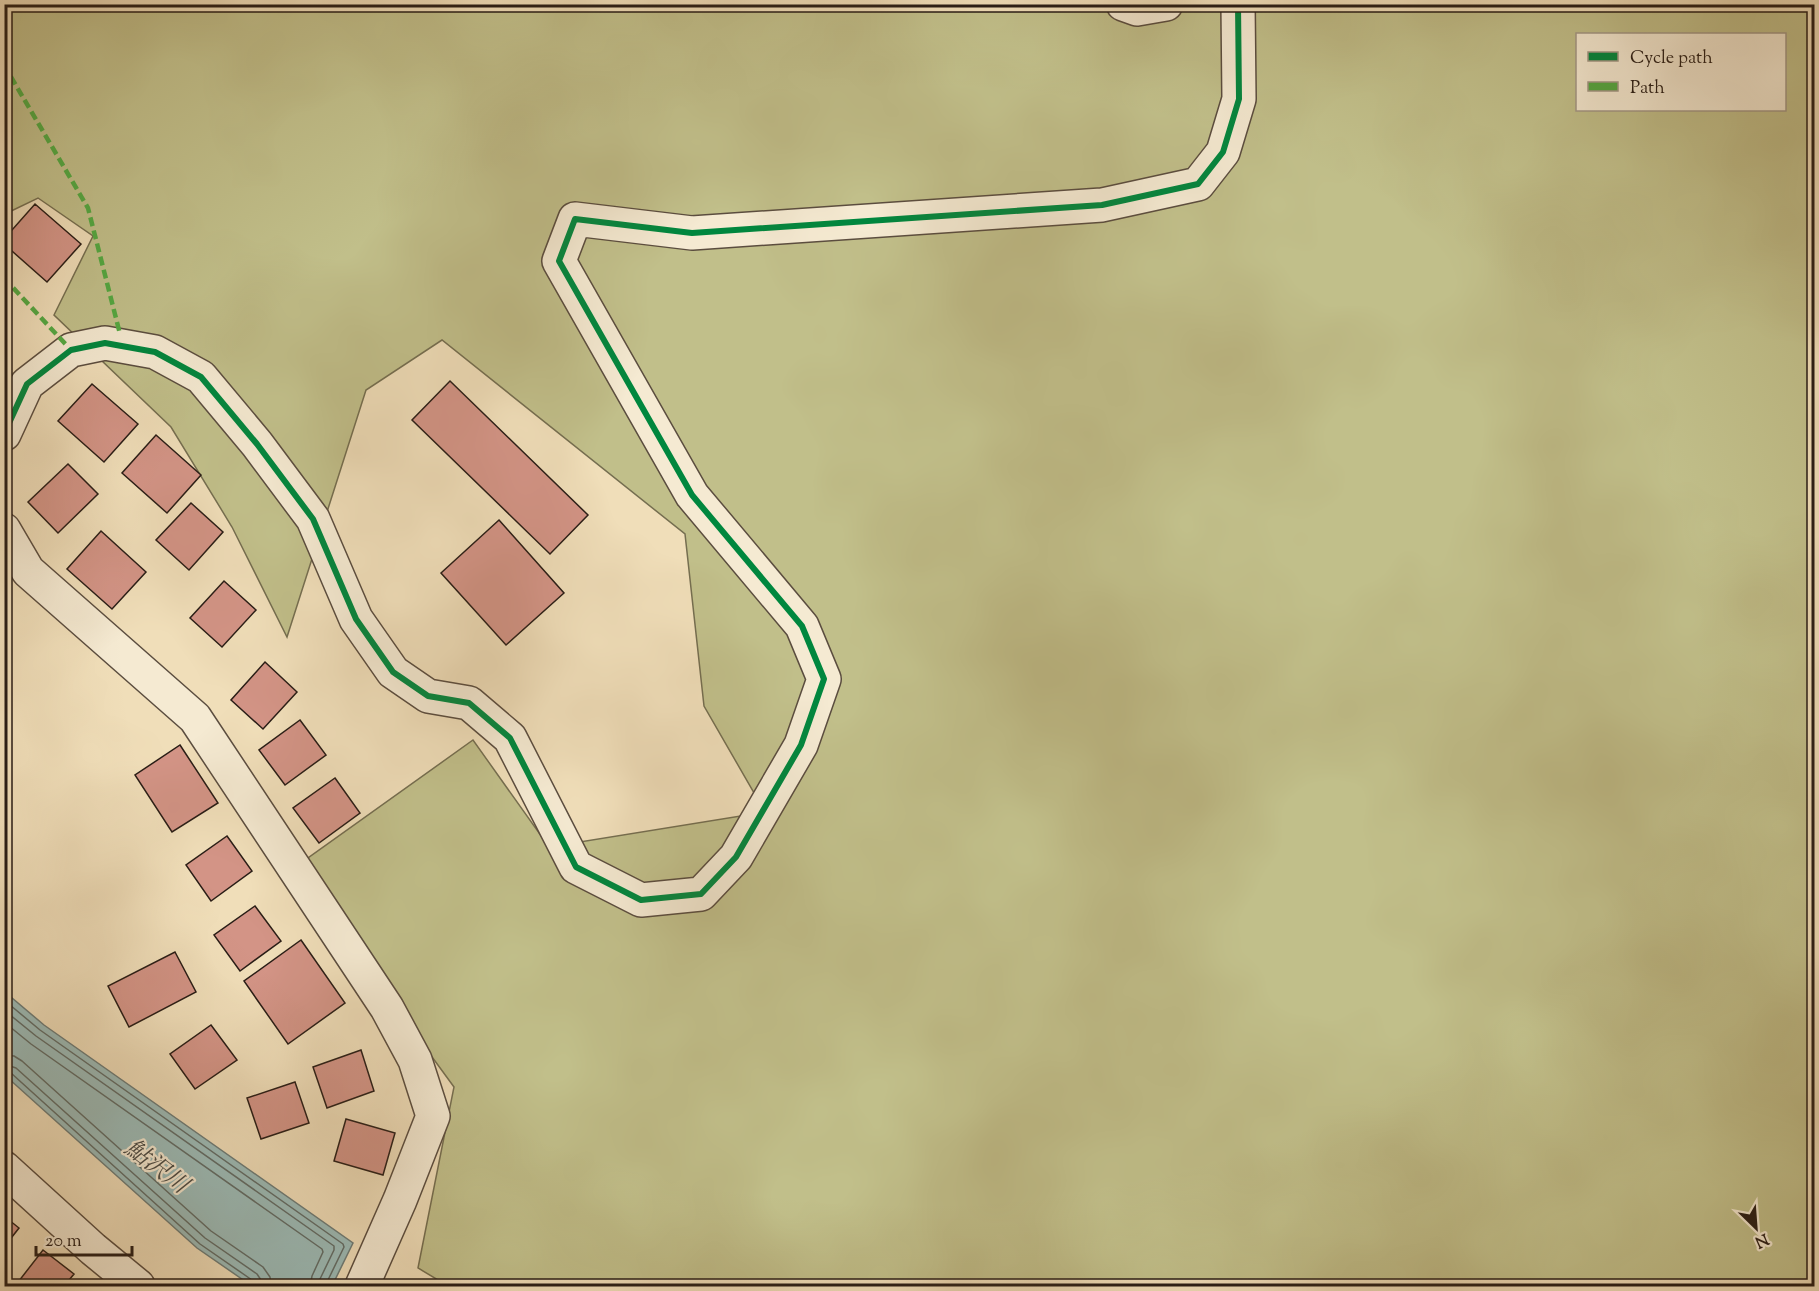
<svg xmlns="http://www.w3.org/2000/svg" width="1819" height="1291" font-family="'Sorts Mill Goudy','Noto Serif JP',serif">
  <rect width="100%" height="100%" fill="#f0deb9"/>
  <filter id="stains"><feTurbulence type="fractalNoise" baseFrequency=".00333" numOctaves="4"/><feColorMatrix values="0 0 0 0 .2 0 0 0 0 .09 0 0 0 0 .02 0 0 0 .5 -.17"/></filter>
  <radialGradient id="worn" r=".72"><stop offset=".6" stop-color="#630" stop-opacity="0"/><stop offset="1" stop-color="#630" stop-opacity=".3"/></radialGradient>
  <path fill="#c1bf8a" stroke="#756e50" stroke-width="1.5" fill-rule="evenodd" d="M5 5H1814V1286H448L418 1268 454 1087 294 868 473 740 549 847 765 812 704 706 685 534 442 340 366 390 287 637 232 527 171 427 54 315 93 236 38 198 5 214ZM1578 34H1784V110H1578Z"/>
  <path fill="#9cbbb7" stroke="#6e7c77" stroke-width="1.5" d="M5 992 44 1025 353 1243 332 1286H252L197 1248 8 1078 4 1075Z"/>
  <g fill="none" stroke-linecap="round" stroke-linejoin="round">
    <path stroke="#626c66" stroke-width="1.5" d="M4 1000 40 1030 343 1244 344 1247 327 1282V1286
      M4 1010 36 1036 334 1246V1250L320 1279 319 1286
      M4 1022 31 1044 322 1249 323 1252 312 1276 310 1286
      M4 1055 14 1056 22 1061 211 1231 263 1267 270 1277 271 1286
      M4 1064 16 1068 205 1238 257 1274 261 1280 262 1286
      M4 1072 11 1073 200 1244 252 1280 254 1286"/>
  </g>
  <path fill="#d39486" stroke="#291d16" stroke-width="1.5" d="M35 204 81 244 47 282 4 244V239Z
    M450 381 588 515 550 554 412 420Z
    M92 384 138 424 104 462 58 421Z
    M156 435 201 475 167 513 122 473Z
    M68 464 98 494 58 533 28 502Z
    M191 503 223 532 189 570 156 540Z
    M499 520 564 593 506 645 441 573Z
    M101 531 146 572 112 609 67 569Z
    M224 581 256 610 222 647 190 618Z
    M265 662 297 692 263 729 231 700Z
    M300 720 326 755 285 785 259 750Z
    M180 745 218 803 172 832 135 775Z
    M335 778 360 813 319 843 293 808Z
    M227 836 252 871 211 901 186 865Z
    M255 906 281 941 240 971 214 935Z
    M301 940 345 1003 288 1044 244 981Z
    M175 952 196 992 129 1027 108 986Z
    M211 1025 237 1060 195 1089 170 1054Z
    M361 1050 374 1091 327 1108 313 1067Z
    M295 1082 309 1123 261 1139 247 1098Z
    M346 1119 395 1133 383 1175 334 1161Z
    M4 1216 19 1228 4 1247Z
    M43 1250 74 1274 64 1286H15Z"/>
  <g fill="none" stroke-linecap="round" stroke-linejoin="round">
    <g stroke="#5b4d3f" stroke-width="36">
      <path id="minor" d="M1123 4 1137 9 1166 4
        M4 434 27 384 71 350 105 343 155 352 201 377 257 444 313 519 356 619 393 672 428 696 469 703 510 738 576 867 641 900 701 894 736 857 801 745 824 679 802 626 692 495 559 261 575 219 692 233 1102 205 1198 184 1223 152 1239 99 1238 4
        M4 530 28 571 195 718 387 1008 415 1060 433 1116 400 1200 362 1286
        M4 1168 93 1249 138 1286"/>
    </g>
    <use href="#minor" stroke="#f5ead2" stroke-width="33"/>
    <path stroke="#53a942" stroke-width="4.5" stroke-dasharray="9 4.5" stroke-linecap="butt" d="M4 65 88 208 120 334
      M4 278 71 350"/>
    <g stroke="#f5ead2" stroke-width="10">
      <path id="cycleway" d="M4 434 27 384 71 350 105 343 155 352 201 377 257 444 313 519 356 619 393 672 428 696 469 703 510 738 576 867 641 900 701 894 736 857 801 745 824 679 802 626 692 495 559 261 575 219 692 233 1102 205 1198 184 1223 152 1239 99 1238 4"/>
    </g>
    <use href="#cycleway" stroke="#00873e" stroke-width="6"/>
  </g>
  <g text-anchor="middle" stroke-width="4.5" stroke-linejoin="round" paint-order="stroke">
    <g font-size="24" font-style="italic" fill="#4c4c46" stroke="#f5ead2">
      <text transform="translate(157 1166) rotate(37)" y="8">鮎沢川</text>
    </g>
  </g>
  <rect width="1819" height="1291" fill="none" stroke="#f0deb9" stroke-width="24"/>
  <rect x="6" y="6" width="1807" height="1279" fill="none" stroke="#291d16" stroke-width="3"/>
  <rect x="12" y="12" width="1795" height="1267" fill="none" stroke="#291d16" stroke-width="1.5"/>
  <rect x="1576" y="33" width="210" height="78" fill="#f5ead2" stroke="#a39887" stroke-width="1.5"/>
  <rect x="1588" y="52" width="30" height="9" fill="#00873e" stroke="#a39887" stroke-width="1.5"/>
  <text x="1630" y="63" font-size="18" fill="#291d16">Cycle path</text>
  <rect x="1588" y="82" width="30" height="9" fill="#53a942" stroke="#a39887" stroke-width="1.5"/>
  <text x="1630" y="93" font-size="18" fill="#291d16">Path</text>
  <g transform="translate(1756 1228) rotate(155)" stroke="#f5ead2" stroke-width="4.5" paint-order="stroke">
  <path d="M0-4.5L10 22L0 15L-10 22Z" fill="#291d16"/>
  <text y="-9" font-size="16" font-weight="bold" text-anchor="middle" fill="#291d16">N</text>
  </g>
  <path d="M36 1246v9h96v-9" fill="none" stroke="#291d16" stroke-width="3"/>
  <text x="45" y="1246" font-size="18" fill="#291d16" stroke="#f5ead2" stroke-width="4.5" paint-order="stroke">20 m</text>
  <rect width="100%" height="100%" filter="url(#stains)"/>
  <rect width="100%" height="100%" fill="url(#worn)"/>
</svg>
